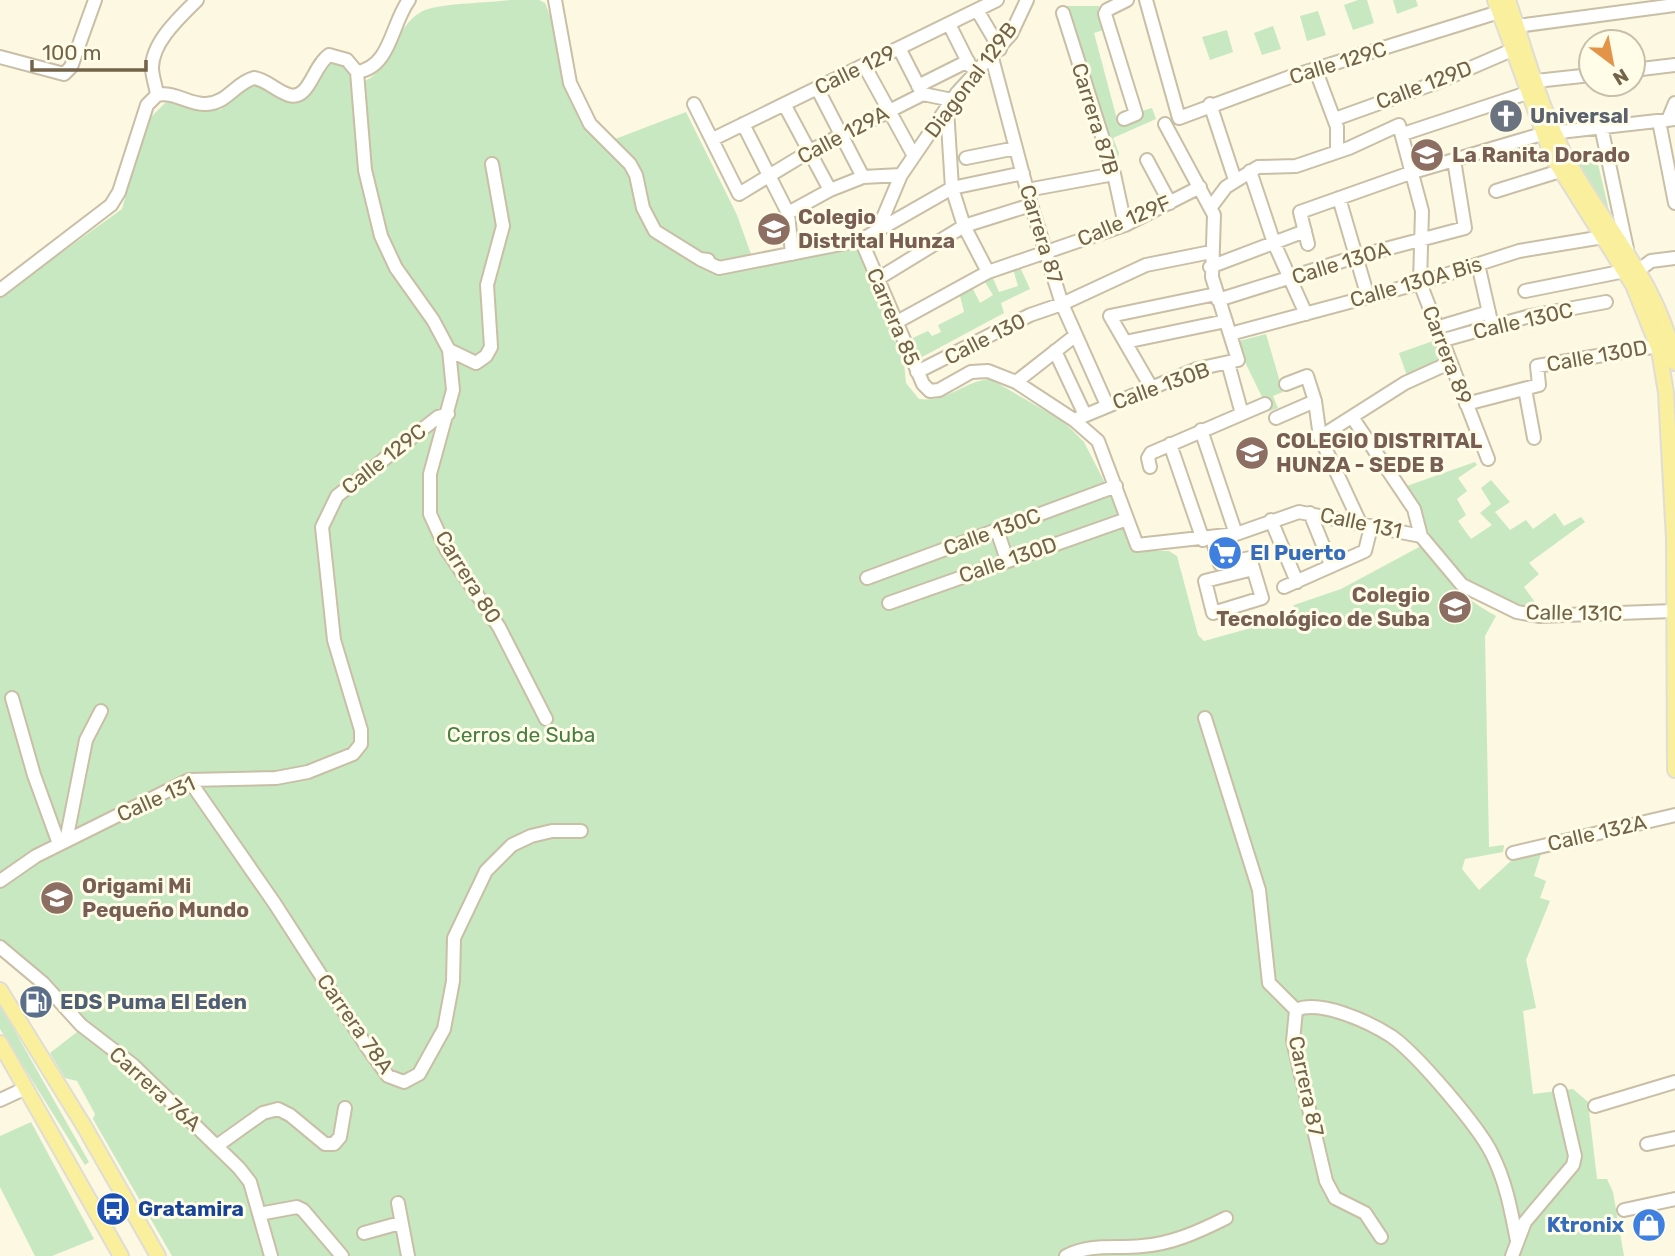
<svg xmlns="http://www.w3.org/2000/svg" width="1675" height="1256" font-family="Rubik,sans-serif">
  <rect width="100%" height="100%" fill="#fcf8e2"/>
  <path fill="#c7e8c1" d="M510 0H539L545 3C563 44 562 119 602 144L686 112 737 215 756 268 858 248 904 363 906 383 919 399C947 403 964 381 990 379L1063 421 1084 442 1105 483 1132 551H1169L1177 556 1198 635 1204 641 1258 626 1292 611 1294 605 1341 589 1421 546C1445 579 1460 596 1496 616L1485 636 1489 847 1504 845 1503 852 1465 859 1462 869 1479 890 1511 861 1541 854 1534 876 1546 881 1540 898 1550 901 1526 960 1536 1008 1523 1011 1533 1094 1573 1089 1588 1102 1597 1179H1607L1613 1192 1624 1256H172L93 1119 95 1114 77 1081 65 1078 50 1053 86 1025 0 946V297L122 209 140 143 150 118 166 102 220 110 253 84 289 101 298 100 329 64 335 62 365 81C395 67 395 19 428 9 449 3 487 3 510 0Z
    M1358 0H1367L1374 23 1353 30 1344 5Z
    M1393 0H1416L1418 6 1397 14Z
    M1065 6H1099L1107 29 1094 33 1118 123 1142 118V111L1152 108 1156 119 1113 138 1119 153 1116 170Z
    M1318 11 1326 35 1307 41 1300 16Z
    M1273 26 1281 49 1262 55 1254 33Z
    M1227 30 1233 52 1210 60 1202 37Z
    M1595 151 1610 215 1574 156Z
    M1020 267 1030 289 1001 303 1004 313 922 357 923 363 918 365 906 341 928 331 932 336 941 332 938 325 964 312 959 292 971 285 980 303 993 295 983 279 992 276 999 292 1018 286 1013 269Z
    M1266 334 1283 392 1273 396 1278 408 1269 411 1235 342Z
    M1433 341 1441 364 1407 376 1399 353Z
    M1475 462 1477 465 1458 478 1467 491 1457 499 1466 515 1458 521 1471 539 1492 525 1480 513 1491 504 1481 488 1491 480 1510 502 1495 512 1510 530 1526 520 1533 529 1555 513 1564 526 1581 517 1585 522 1529 563 1539 574 1524 587 1540 609C1447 595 1447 554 1401 488Z
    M0 1005 89 1162 85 1165 0 1029Z
    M31 1122 94 1239 52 1256H35L0 1187V1136Z"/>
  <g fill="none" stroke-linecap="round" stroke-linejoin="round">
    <g stroke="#c9bfa7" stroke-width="16">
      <path id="minor" d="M555 0 570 83 590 124 630 164 636 175 643 208 655 231 700 259 708 260
        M1146 0 1179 118 1290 77 1499 12
        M977 10 1000 49
        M1063 13 1114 174 1125 225
        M949 24 970 66
        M1517 26 1675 5
        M899 48 922 93
        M0 57 64 74 71 67 95 0
        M992 58 1031 205 1062 304 1107 405
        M864 65 914 156
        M1633 70 1675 65
        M1316 71 1337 127V152
        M357 72 365 170 381 236 396 268 433 320 449 350 453 390 430 474V514L446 549 499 627 546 719
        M357 72C391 67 391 24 409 0
        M1536 81 1591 75
        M918 86 968 61
        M817 88 863 177
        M157 95C156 86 152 76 152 68 152 42 180 17 197 0
        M694 104 739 194 810 151 923 94 952 100
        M784 104 830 190
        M1210 104 1235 180
        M947 109 952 188 964 226 988 272
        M1124 119 1136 114 1105 14 1107 10 1127 0
        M1335 119 1438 82 1512 50
        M1668 120 1675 103
        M1659 121 1675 203
        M743 124 788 213 792 254
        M1601 126 1627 249
        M1403 134 1527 93
        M713 139 997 0
        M966 158 1016 148
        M1147 160 1170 203
        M1250 171 1274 243 1306 314
        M1027 190 1114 174
        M1496 191 1560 171
        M1339 198 1368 297
        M1211 207 1226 187 1258 167 1296 166 1349 148 1399 125 1422 211 1420 283 1488 459
        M788 213 830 190 863 177 901 175
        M877 232 901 175 957 93 1011 34 1027 0
        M861 240 923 384 930 391 939 390 971 372 988 371 1016 382 1074 420 1098 441 1137 545 1236 534 1299 512 1421 536
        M1308 244 1300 212 1413 172 1542 134 1675 119
        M700 259 719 268 861 240 952 188 1023 173
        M1478 264 1492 326
        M1210 267 1305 231
        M1639 270 1651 261 1675 258
        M876 280 964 226 1031 205
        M0 290 111 205 119 192 147 105 157 95C175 91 189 105 206 104 228 103 235 83 254 78 267 80 276 91 289 95 309 101 313 66 329 55L347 60 357 72
        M1525 291 1625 271
        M1218 300 1355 257 1465 228 1454 160
        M895 323 988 272 1125 225 1200 187
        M1436 328 1489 312
        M1230 334 1420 283 1519 251 1603 237
        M1440 341 1530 316 1606 302
        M1125 342 1226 321
        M449 350 476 363 486 356 491 347 487 285 503 226 492 164
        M1055 351 1085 415
        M1228 363 1242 414
        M917 372 1030 315 1062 304 1146 265 1211 252
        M1016 382 1076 335
        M1286 384 1307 376 1315 401 1320 437 1361 525
        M1151 387 1110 316 1216 294
        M1525 389 1534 438
        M1466 404 1539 385 1537 366 1658 346
        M1352 417 1414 509 1421 536 1462 585 1517 612 1539 616 1673 611
        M1276 418 1315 401
        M1074 420 1197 369 1238 360 1212 277 1214 215 1165 124
        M1201 430 1236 534
        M1320 437 1405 383 1449 363
        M1170 444 1203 540
        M1150 467 1148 458 1151 453 1265 404
        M1310 513 1331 565
        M1271 520 1297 582
        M997 530 1007 560
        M1212 539 1220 564 1250 558 1262 598 1213 613 1205 581 1253 569
        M867 578 1116 486
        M1284 587 1365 551 1371 527
        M889 603 1127 519
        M12 698 34 775 59 844
        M1205 718 1259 890 1269 983 1296 1010
        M189 780 275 904 367 1047 388 1076 404 1082 419 1074 444 1029 453 981 454 938 486 871 512 845 531 836 552 831H581
        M66 841 86 740 101 711
        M1513 853 1675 815
        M0 881 36 856 189 780 276 778 308 772 353 754 361 744V730L334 640 322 527 337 496 438 417 448 414
        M0 947 43 983 81 1025 133 1065 239 1168 250 1182 271 1256
        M1296 1010C1320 999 1369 1022 1391 1036 1416 1053 1479 1127 1492 1154 1506 1182 1511 1210 1517 1241
        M1296 1010 1293 1041 1326 1181 1335 1198 1365 1213 1381 1237
        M0 1100 26 1088
        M1595 1106 1675 1082
        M1647 1144 1675 1138
        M218 1145 263 1113 278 1109 290 1115 325 1144H334L340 1137 345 1108
        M398 1203 408 1256
        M1624 1210 1675 1199
        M259 1214 297 1207 303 1210 342 1256
        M364 1233 400 1223
        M1066 1256C1092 1243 1114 1249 1142 1246 1172 1244 1200 1231 1226 1218
        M1512 1256 1525 1222 1573 1165 1575 1156 1560 1091"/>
    </g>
    <g stroke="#e0ddd7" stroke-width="18">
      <path id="major" d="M1495 0 1552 156 1633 285 1659 350 1666 393 1674 539 1675 770
        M1508 0C1526 53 1541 111 1568 161 1605 228 1660 284 1675 363
        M0 990 84 1126 158 1256
        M0 1043 121 1256"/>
    </g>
    <use href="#minor" stroke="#fff" stroke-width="12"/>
    <use href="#major" stroke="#f9ef9c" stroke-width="14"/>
  </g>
  <defs>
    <g id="church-disc" transform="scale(1.75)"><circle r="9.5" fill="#6b7280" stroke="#fffce8"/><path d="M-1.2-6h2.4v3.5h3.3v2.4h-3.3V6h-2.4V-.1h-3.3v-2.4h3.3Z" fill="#fff"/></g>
    <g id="school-disc" transform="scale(1.75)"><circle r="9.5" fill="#8d6e63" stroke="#fffce8"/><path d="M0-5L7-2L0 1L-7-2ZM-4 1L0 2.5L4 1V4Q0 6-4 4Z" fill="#fff"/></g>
    <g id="supermarket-disc" transform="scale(1.75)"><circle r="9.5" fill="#3f7fe0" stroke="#fffce8"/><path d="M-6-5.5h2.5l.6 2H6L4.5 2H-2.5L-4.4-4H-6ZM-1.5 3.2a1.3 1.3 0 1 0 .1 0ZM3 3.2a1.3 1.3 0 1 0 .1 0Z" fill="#fff"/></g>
    <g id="fuel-disc" transform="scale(1.75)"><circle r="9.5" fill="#5c6f8a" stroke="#fffce8"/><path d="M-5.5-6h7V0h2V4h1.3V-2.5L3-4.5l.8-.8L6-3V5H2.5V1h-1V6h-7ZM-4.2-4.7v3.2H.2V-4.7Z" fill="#fff"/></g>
    <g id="bus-disc" transform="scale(1.75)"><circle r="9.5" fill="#1a4fb4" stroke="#fffce8"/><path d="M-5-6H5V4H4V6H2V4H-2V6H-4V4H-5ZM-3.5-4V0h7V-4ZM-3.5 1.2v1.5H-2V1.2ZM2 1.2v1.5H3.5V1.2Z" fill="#fff"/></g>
    <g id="shop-disc" transform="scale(1.75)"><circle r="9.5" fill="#3f7fe0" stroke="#fffce8"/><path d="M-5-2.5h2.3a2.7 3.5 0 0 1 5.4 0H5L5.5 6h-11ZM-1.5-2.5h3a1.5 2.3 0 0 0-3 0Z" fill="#fff"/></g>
  </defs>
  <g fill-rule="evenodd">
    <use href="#church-disc" x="1506" y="116"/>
    <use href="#school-disc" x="1427" y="155"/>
    <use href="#school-disc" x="774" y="229"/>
    <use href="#school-disc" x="1252" y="453"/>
    <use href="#supermarket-disc" x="1225" y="553"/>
    <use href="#school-disc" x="1455" y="607"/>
    <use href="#school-disc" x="57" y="898"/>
    <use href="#fuel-disc" x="36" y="1002"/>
    <use href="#bus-disc" x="113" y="1209"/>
    <use href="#shop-disc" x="1649" y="1225"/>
  </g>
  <g text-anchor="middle" stroke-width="6" stroke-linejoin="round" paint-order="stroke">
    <g font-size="21" fill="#726349" stroke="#fffce8">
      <text transform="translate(1338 63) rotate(-17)" y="7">Calle 129C</text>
      <text transform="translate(855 70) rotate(-26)" y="7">Calle 129</text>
      <text transform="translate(971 80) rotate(-53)" y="7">Diagonal 129B</text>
      <text transform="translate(1424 85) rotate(-21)" y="7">Calle 129D</text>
      <text transform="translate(1095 119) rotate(73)" y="7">Carrera 87B</text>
      <text transform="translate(843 135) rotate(-28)" y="7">Calle 129A</text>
      <text transform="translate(1124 221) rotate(-23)" y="7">Calle 129F</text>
      <text transform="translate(1041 234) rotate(73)" y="7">Carrera 87</text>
      <text transform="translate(1341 263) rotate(-17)" y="7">Calle 130A</text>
      <text transform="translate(1416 282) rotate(-16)" y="7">Calle 130A Bis</text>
      <text transform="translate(893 317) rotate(67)" y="7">Carrera 85</text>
      <text transform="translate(1523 321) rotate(-13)" y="7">Calle 130C</text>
      <text transform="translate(985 339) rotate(-27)" y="7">Calle 130</text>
      <text transform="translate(1447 355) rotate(69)" y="7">Carrera 89</text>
      <text transform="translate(1597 356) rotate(-10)" y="7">Calle 130D</text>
      <text transform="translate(1161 386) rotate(-20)" y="7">Calle 130B</text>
      <text transform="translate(384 459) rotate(-38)" y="7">Calle 129C</text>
      <text transform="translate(1361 523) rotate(12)" y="7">Calle 131</text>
      <text transform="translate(992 532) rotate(-20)" y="7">Calle 130C</text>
      <text transform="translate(1008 560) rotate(-19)" y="7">Calle 130D</text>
      <text transform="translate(468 577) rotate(58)" y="7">Carrera 80</text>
      <text transform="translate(1574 613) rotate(1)" y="7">Calle 131C</text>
      <text transform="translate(156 799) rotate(-24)" y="7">Calle 131</text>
      <text transform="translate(1597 833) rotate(-13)" y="7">Calle 132A</text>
      <text transform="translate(355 1024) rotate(55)" y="7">Carrera 78A</text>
      <text transform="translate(1306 1086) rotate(78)" y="7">Carrera 87</text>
      <text transform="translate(155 1089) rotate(42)" y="7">Carrera 76A</text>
    </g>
    <g font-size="21" font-weight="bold" fill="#5b616d" stroke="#fffce8" text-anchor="start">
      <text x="1530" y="123">Universal</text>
    </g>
    <g font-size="21" font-weight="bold" fill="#785e54" stroke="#fffce8" text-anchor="start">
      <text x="1452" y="162">La Ranita Dorado</text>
      <text x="798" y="224">Colegio<tspan x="798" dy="24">Distrital Hunza</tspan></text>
      <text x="1276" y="448">COLEGIO DISTRITAL<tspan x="1276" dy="24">HUNZA - SEDE B</tspan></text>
      <text x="1430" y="602" text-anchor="end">Colegio<tspan x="1430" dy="24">Tecnológico de Suba</tspan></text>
      <text x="82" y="893">Origami Mi<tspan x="82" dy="24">Pequeño Mundo</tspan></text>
    </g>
    <g font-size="21" font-weight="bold" fill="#366cbe" stroke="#fffce8" text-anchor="start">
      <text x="1250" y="560">El Puerto</text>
      <text x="1624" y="1232" text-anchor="end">Ktronix</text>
    </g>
    <g font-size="21" fill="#467e44" stroke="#fffce8">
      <text x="521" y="742">Cerros de Suba</text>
    </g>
    <g font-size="21" font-weight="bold" fill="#4e5e75" stroke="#fffce8" text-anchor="start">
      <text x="60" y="1009">EDS Puma El Eden</text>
    </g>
    <g font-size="21" font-weight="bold" fill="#164399" stroke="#fffce8" text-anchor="start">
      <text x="138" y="1216">Gratamira</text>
    </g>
  </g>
  <g transform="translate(1612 63) rotate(148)"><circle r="33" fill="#fffce8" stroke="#c7bfa8" stroke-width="2"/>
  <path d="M0-5L12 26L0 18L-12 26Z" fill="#e39449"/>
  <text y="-10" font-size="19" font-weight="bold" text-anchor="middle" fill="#726349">N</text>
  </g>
  <path d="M32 60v10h114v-10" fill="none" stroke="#726349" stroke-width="3.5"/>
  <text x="42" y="60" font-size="21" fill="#726349" stroke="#fffce8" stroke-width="5" paint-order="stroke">100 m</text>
</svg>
